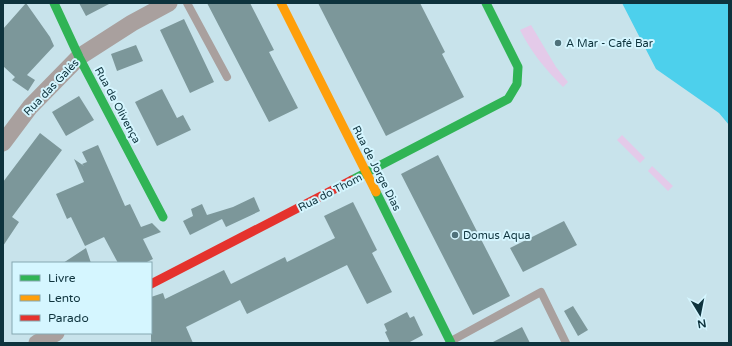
<svg xmlns="http://www.w3.org/2000/svg" width="732" height="346" font-family="'Varela Round',sans-serif">
  <rect width="100%" height="100%" fill="#c8e3eb"/>
  <path fill="#e4cae9" d="M531 25 556 67 568 82 563 87C546 70 531 52 520 30Z
    M622 135 645 158 640 163 617 140Z
    M652 166 673 186 668 191 648 171Z"/>
  <path fill="#4dd0ec" d="M622 3H729V125L719 113 656 69Z"/>
  <path fill="#7c979a" d="M26 3 50 37 54 46 27 75 35 80 28 91 12 80 15 77 3 66V29Z
    M79 3H111L86 16Z
    M207 3H250L274 50 269 52 298 108 269 122Z
    M318 3H420L445 52 442 54 464 97 386 136Z
    M184 19 214 82 190 93 160 30Z
    M136 45 143 61 117 71 111 54Z
    M162 89 177 118 183 115 191 130 157 146 135 102Z
    M79 96 94 120 66 136 52 112Z
    M40 133 62 150 12 217 19 222 3 246V182Z
    M98 145 125 206 130 204 141 227 152 223 161 232 143 239 153 259 145 263H118L104 237 85 246 71 217 67 219 56 194 84 182 74 159 84 166 82 164 87 162 82 152Z
    M438 155 510 296 473 315 401 174Z
    M254 197 260 211 226 227 222 219 190 235 183 221 193 216 191 209 202 204 207 215 233 207Z
    M353 202 377 250 372 253 392 292 367 304 347 265 247 314 240 300 186 327 193 343H151V297L163 293 165 299 224 270 231 284 285 257 287 262 335 238 324 216Z
    M564 221 577 245 523 272 510 248Z
    M86 248 91 263H63Z
    M573 306 588 330 578 336 564 311Z
    M407 312 410 318 414 316 423 335 408 343H390L385 332 387 331 384 324Z
    M522 327 530 343H491Z"/>
  <g fill="none" stroke-linecap="round" stroke-linejoin="round">
    <path stroke="#a9a09e" stroke-width="8" d="M187 3 227 77
      M451 341 541 292 566 343"/>
    <path stroke="#a9a09e" stroke-width="17" d="M3 143 30 107 79 57 132 23 169 3
      M37 343 56 333"/>
    <path stroke="#30b455" stroke-width="9" d="M54 3 79 57 163 217
      M352 180 508 99 517 84 518 67 486 3
      M376 192 451 343"/>
    <path stroke="#ff9f0a" stroke-width="9" d="M281 3 376 192"/>
    <path stroke="#e5322d" stroke-width="9" d="M151 284 352 180"/>
  </g>
  <g fill="#4f717a" stroke="#d5f6ff" stroke-width="1.5">
    <circle cx="558" cy="43" r="4"/>
    <circle cx="455" cy="235" r="4"/>
  </g>
  <g text-anchor="middle" stroke-width="4" stroke-linejoin="round" paint-order="stroke">
    <g font-size="11" fill="#0e333d" stroke="#d5f6ff" text-anchor="start">
      <text x="566" y="47">A Mar - Café Bar</text>
      <text x="463" y="239">Domus Aqua</text>
    </g>
    <g font-size="11" fill="#0e333d" stroke="#d5f6ff">
      <text transform="translate(51 87) rotate(-46)" y="4">Rua das Galés</text>
      <text transform="translate(118 105) rotate(62)" y="4">Rua de Olivença</text>
      <text transform="translate(377 168) rotate(63)" y="4">Rua de Jorge Dias</text>
      <text transform="translate(330 192) rotate(-27)" y="4">Rua do Thom</text>
    </g>
  </g>
  <rect width="732" height="346" fill="none" stroke="#0e333d" stroke-width="8"/>
  <rect x="12" y="262" width="140" height="72" fill="#d5f6ff" stroke="#85a8b1"/>
  <rect x="20" y="275" width="20" height="6" fill="#30b455" stroke="#85a8b1"/>
  <text x="48" y="282" font-size="12" fill="#0e333d">Livre</text>
  <rect x="20" y="295" width="20" height="6" fill="#ff9f0a" stroke="#85a8b1"/>
  <text x="48" y="302" font-size="12" fill="#0e333d">Lento</text>
  <rect x="20" y="315" width="20" height="6" fill="#e5322d" stroke="#85a8b1"/>
  <text x="48" y="322" font-size="12" fill="#0e333d">Parado</text>
  <g transform="translate(700 314) rotate(170)" stroke="#d5f6ff" stroke-width="3" paint-order="stroke">
  <path d="M0-3L7 15L0 10L-7 15Z" fill="#0e333d"/>
  <text y="-6" font-size="11" font-weight="bold" text-anchor="middle" fill="#0e333d">N</text>
  </g>
</svg>
